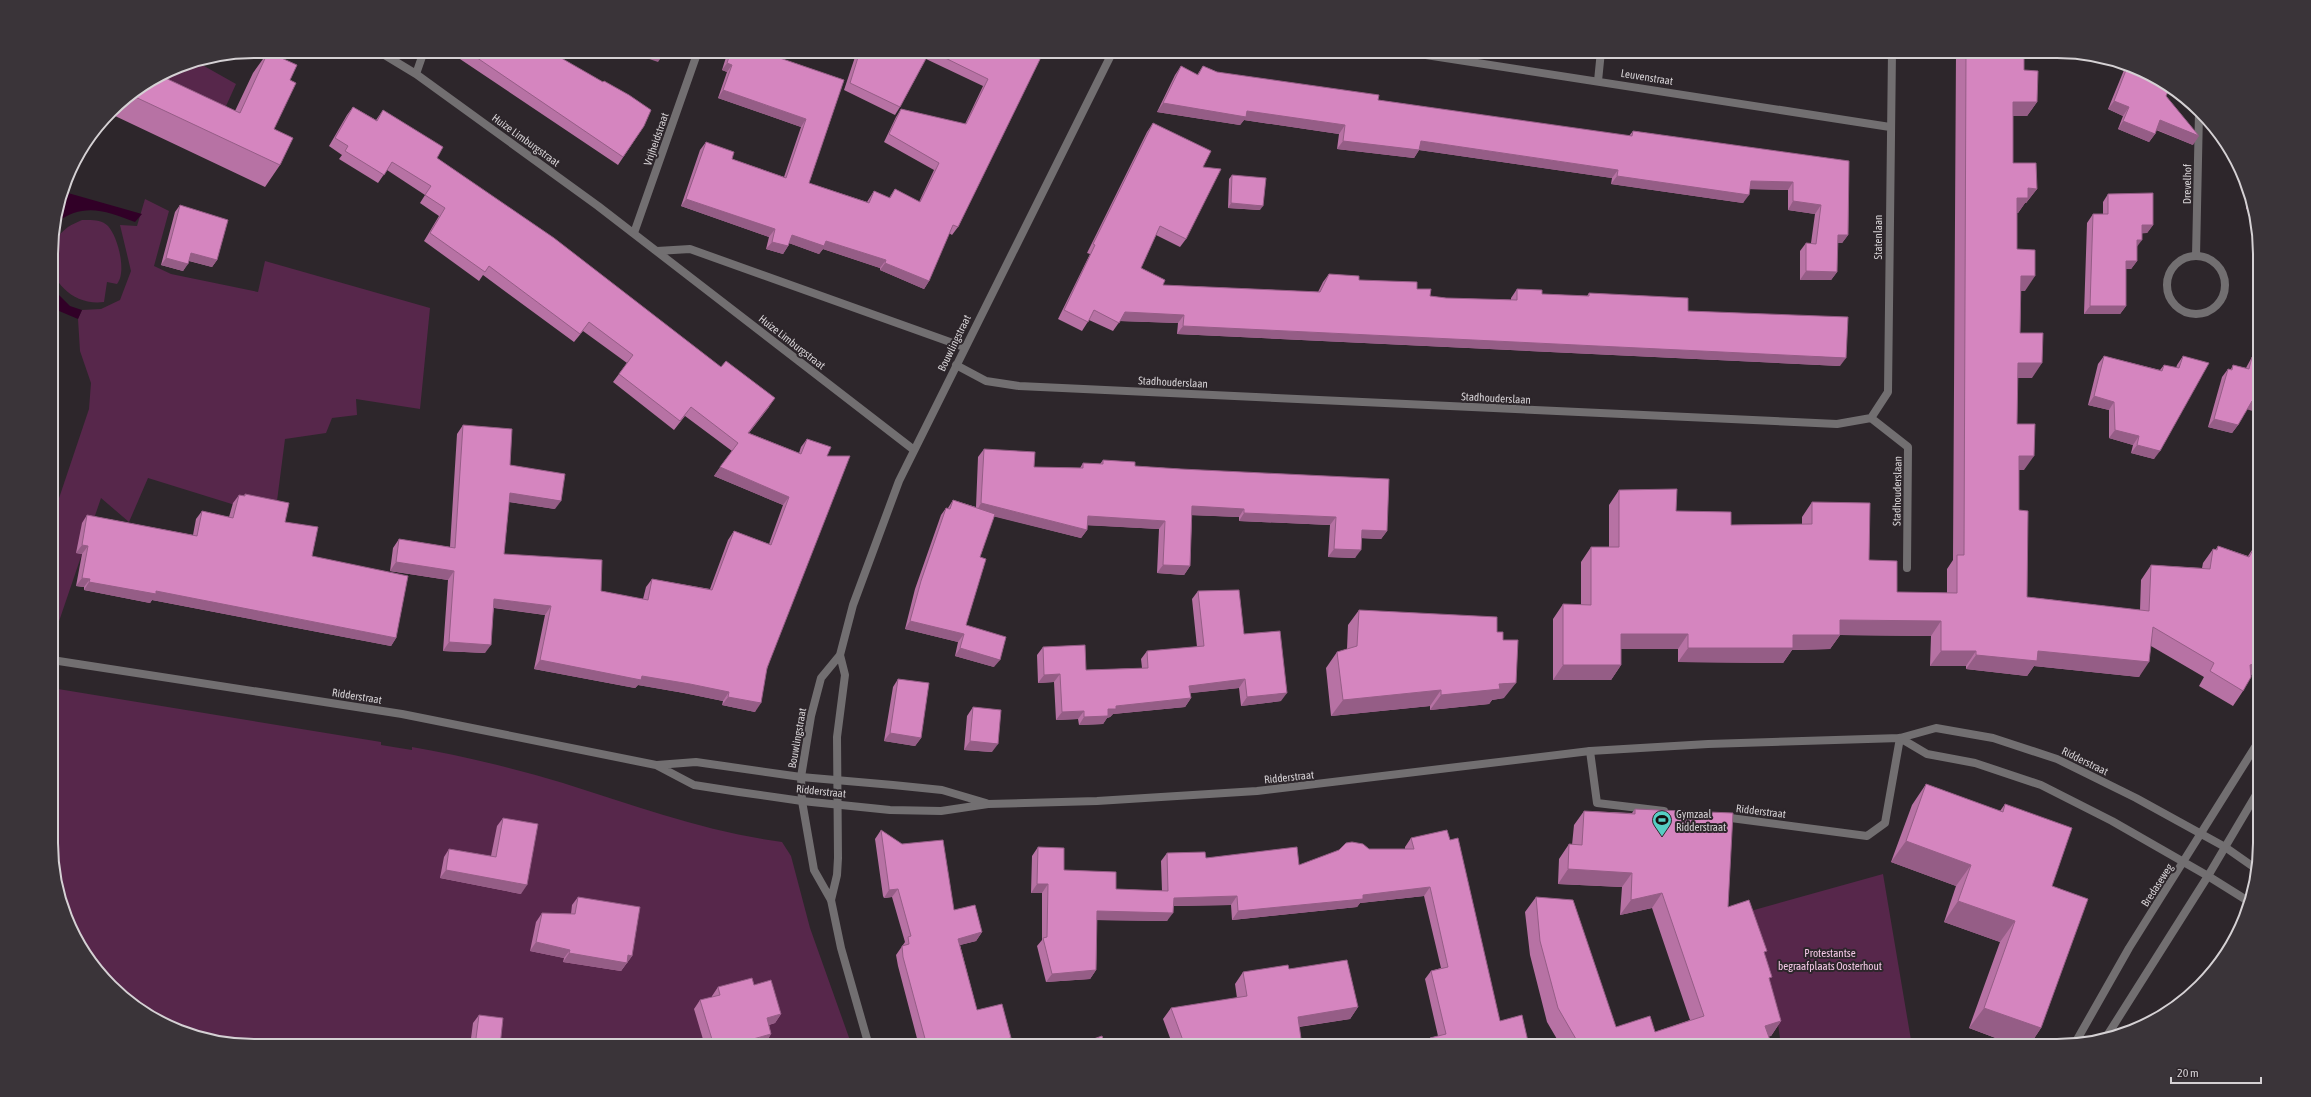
<svg xmlns="http://www.w3.org/2000/svg" width="2311" height="1097" font-family="'Asap Condensed',sans-serif">
  <rect width="100%" height="100%" fill="#2d262b"/>
  <path fill="#57274b" d="M197 62 236 84 217 126 139 90 177 66Z
    M145 199 169 211 154 266 171 274 258 292 265 261 430 308 420 409 356 399 357 415 332 418 326 433 285 439 277 501 264 514 148 478 129 522 101 498 55 633H52V519L89 409 91 383 80 351 78 319 82 310 101 309 120 300 131 271 120 225 137 226Z
    M82 220C91 220 101 219 108 226 118 237 127 272 117 284L107 282 104 302C61 308 30 255 68 227 72 224 78 222 82 220Z
    M52 688 381 742V745L412 750V747C463 756 513 768 563 783 635 806 707 832 782 842L791 856 810 928 852 1046H254L176 1030 130 1004 93 966 66 920 53 870Z
    M1883 874 1912 1046H1781L1776 1009 1747 912Z"/>
  <path fill="#310027" d="M65 191 68 193 142 214 135 222C105 211 84 202 56 223Z
    M52 288 70 306 82 310 78 319 52 308Z"/>
  <g fill="none" stroke-linecap="round" stroke-linejoin="round">
    <path stroke="#726f71" stroke-width="8" d="M378 51 416 74 598 206 914 450
      M1400 51 1890 127
      M416 74 424 51
      M1598 81 1601 51
      M634 233 698 51
      M657 251 690 249 964 347
      M2167 285a29 29 0 1 1 58 0a29 29 0 1 1-58 0Z
      M2196 256 2199 112
      M956 365 986 381 1019 386 1837 424 1871 418 1908 447 1907 568
      M1871 418 1888 392 1892 51
      M1590 751 1597 803 1664 811
      M1723 817 1867 836 1885 823 1900 738
      M2225 847 2255 868
      M2208 876 2248 901
      M831 900 837 875 838 858 837 737 845 675 840 655
      M869 1046 841 948 831 900 814 870 802 801 801 777 811 716 821 678 840 655 853 605 899 481 1113 51"/>
    <path stroke="#726f71" stroke-width="8" d="M52 660 402 714 656 765 694 785 739 792 802 801 890 810 941 811 988 804 1097 801 1257 791 1590 751 1708 744 1900 738 1936 728 1993 738 2057 759 2136 798 2225 847
      M1900 738 1927 754 1975 763 2041 785 2112 821 2208 876
      M657 765 696 762 801 777 893 785 942 790 986 803
      M2105 1039 2208 876 2260 788
      M2074 1045 2129 948 2260 739"/>
  </g>
  <path fill="#b772a4" d="M457 51H549L644 126 618 165 454 55Z
    M728 51H769L768 54 844 80 809 183 867 202 874 191 889 198 895 189 919 202 934 170 884 142 896 117 901 109 965 124 983 86 926 59 900 107 895 115 844 90 857 51H1044L958 227 952 235 949 233 929 281 924 289 880 270V268L823 249 819 254 789 243 788 246 783 254 766 249 769 237 681 206 700 150 706 142 732 159 784 177 801 127 718 98 727 72 722 70Z
    M1724 51H1843L1839 57 1723 55Z
    M1956 51H2024V70L2037 102 2027 116H2013V163L2037 189 2026 203H2025L2018 213H2017V249L2025 291H2021L2020 333 2032 378H2017V424L2024 470H2019V510L2027 597 2140 610 2141 580 2151 565 2202 568 2203 563 2213 549H2216L2218 546 2248 556 2258 541 2259 542 2260 663 2251 675 2243 691 2233 706 2199 686 2204 677 2151 646 2139 677 2034 666 2027 676 1966 669V666H1930L1931 636 1840 635 1830 649 1792 650 1783 663 1678 662V649H1621V665L1611 680H1553V619L1563 604 1581 605V562L1591 547H1609V505L1619 490 1676 511 1731 525 1802 524V517L1812 502 1869 560 1897 592 1947 593V569L1953 560Z
    M268 52 290 80 274 129 280 165 265 187 113 115 104 128 101 126 120 102 161 76 235 111 253 73Z
    M2109 61 2135 67 2166 96 2193 145 2156 130 2155 134 2149 142 2118 129 2123 116 2108 109 2124 70 2108 64Z
    M1181 66 1197 75 1203 66 1217 72 1378 100 1629 136 1633 131 1849 161 1848 235 1842 243H1837V272L1831 280H1800V251L1806 243H1811L1815 214 1788 210V190L1750 189 1743 203 1611 184 1612 178 1419 150 1414 158 1337 149 1339 134 1244 120 1240 125 1157 112 1175 75Z
    M353 107 376 120 383 110 437 158 769 407 749 433 799 453 801 447 807 439 827 456 755 712 722 705 723 701 684 693 638 685 635 688 534 669 545 615 494 608 485 653 443 651 448 580 390 571 393 548 399 539 450 547 457 434 463 425 510 465 555 509 509 502 504 554 601 591 643 599 646 587 652 579 710 589 728 540 734 531 769 544 783 505 714 476 732 451 685 416 674 430 613 382 627 363 583 331 574 342 483 275 479 281 424 241 439 216 420 203 425 195 387 170 378 183 339 159 342 155 329 146 347 115Z
    M1153 123 1203 167 1186 239 1180 247 1156 235 1141 268 1163 285 1318 292 1323 282 1329 274 1359 280 1417 289 1430 296 1446 298 1511 300V298L1517 289 1542 294 1587 296 1589 293 1688 311 1840 366 1177 334 1178 323 1120 321 1113 331 1089 320 1082 331 1058 319 1090 254 1087 253 1147 132Z
    M1232 175 1260 210 1228 208 1229 179Z
    M2246 182 2253 210 2246 209Z
    M2108 194 2153 225 2147 233H2142L2137 246V261L2131 269H2126V306L2120 314H2084L2087 223 2093 214H2103V202Z
    M180 205 217 260 212 267 189 261 183 271 161 265 175 212Z
    M2104 356 2160 370 2164 365 2176 368 2177 365 2183 356 2154 459 2131 453 2133 445 2109 438V410L2088 405 2098 364Z
    M2252 357 2247 409 2238 425 2232 433 2208 427 2222 377 2228 369H2231L2233 365 2246 368 2247 366Z
    M984 449 1034 467 1080 468 1083 463 1100 464 1103 460 1135 466 1181 469 1387 531 1381 539 1362 538 1355 558 1328 557 1330 525 1239 521V517L1192 515 1190 566 1184 575 1157 573 1159 529 1087 525V530L1081 538 994 516 980 557 966 625 994 667 955 656 958 642 905 629 915 589 941 515 946 508H948L953 500 976 507 978 457Z
    M245 494 285 522 312 556 396 638 391 646 152 600 150 603 84 590V587L76 586 82 554 76 553 82 523 87 515 193 535 196 519 202 511 229 517 233 503 239 495 244 496Z
    M1198 591 1244 634 1281 701 1241 706 1239 688 1190 693 1191 698 1185 707 1113 714 1110 717 1107 718 1103 724 1079 725 1078 719 1056 720 1054 682 1038 683 1037 655 1043 647 1086 670 1142 668 1141 659 1147 651 1197 647 1192 599Z
    M1359 610 1497 632 1504 698 1492 700 1489 704 1430 710V706L1331 716 1326 668 1337 652 1347 649 1348 625Z
    M898 679 921 738 915 746 884 741 893 687Z
    M973 707 992 752 964 750 967 716Z
    M1926 784 2000 811 2005 804 2052 886 2041 1028 2029 1046H2017L1969 1028 2000 942 1944 922 1956 886 1891 862 1912 805Z
    M1635 809 1728 907 1764 954 1769 980 1781 1021 1771 1036H1768L1771 1043 1769 1046H1561L1547 1022 1530 955 1525 912 1536 897 1616 1027 1655 1032 1690 1020 1652 908 1620 915 1622 887 1558 884 1559 859 1569 844 1572 845 1574 825 1584 811 1632 813Z
    M503 818 521 894 440 878 444 857 449 849 491 856 497 826Z
    M881 830 954 910 982 932 976 941 960 945 977 1010 1011 1038 1005 1046H919L898 966 896 955 905 942 892 897 884 898 883 896 875 839Z
    M1411 838 1500 1021 1529 1046H1425L1430 1038 1438 1036 1425 979 1431 971 1441 968 1424 896 1360 903 1357 907 1232 920 1231 905 1173 906 1167 921 1097 920 1096 970 1090 979 1046 982 1037 946 1042 940V893H1031L1032 856 1038 847 1064 870 1116 889 1162 891 1161 861 1167 853 1206 858 1299 865 1369 849H1405V847Z
    M578 897 632 956 621 971 563 962 564 958 530 951 536 922 542 913 571 914 572 905Z
    M1289 969 1358 1007 1350 1019 1299 1027 1302 1046H1173L1163 1019 1171 1008 1237 998 1235 984 1243 972Z
    M754 985 781 1014 775 1023 769 1025 771 1034 766 1042 752 1046H705L694 1009 700 1000 712 997V996L718 987Z
    M479 1015 500 1046H470L473 1023Z"/>
  <path fill="#955d86" d="M634 51H651L663 55 658 62 632 53Z
    M1726 51H1843L1839 57 1723 55Z
    M2110 62 2127 65 2124 70 2108 64Z
    M727 63 732 65 727 72 722 70Z
    M723 90 806 119 801 127 718 98Z
    M2114 101 2129 107 2123 116 2108 109Z
    M2013 102H2037L2027 116H2003Z
    M1163 103 1247 111 1345 125 1339 134 1244 120 1240 125 1157 112Z
    M2160 120 2199 136 2193 145 2155 129Z
    M2123 121 2155 134 2149 142 2118 129Z
    M1343 141H1421L1618 170 1612 178 1419 150 1414 158 1337 149Z
    M2228 148 2230 152 2226 151Z
    M1617 176 1749 195 1743 203 1611 184Z
    M1751 181 1793 182 1788 190 1745 189Z
    M2028 188 2037 189 2026 203H2025L2018 213H2007L2017 198Z
    M686 199 775 229 769 237 681 206Z
    M1793 201 1821 205 1815 214 1788 210Z
    M2251 201 2253 210 2246 209Z
    M1231 203 1263 206 1260 210 1228 208Z
    M2142 225H2153L2147 233 2136 234Z
    M792 235 826 241 886 260 880 268 823 249 819 254 786 242Z
    M1838 235H1848L1842 243H1832Z
    M2137 240H2142L2136 248Z
    M772 242 788 246 783 254 766 249Z
    M191 253 217 260 212 267 186 260Z
    M166 258 188 264 183 271 161 265Z
    M2126 261H2137L2131 269H2120Z
    M885 263 929 281 924 289 880 270Z
    M1806 271 1837 272 1831 280H1800Z
    M2021 276H2035L2025 291H2010Z
    M2090 306H2126L2120 314H2084Z
    M1125 312 1184 315 1178 323 1119 321Z
    M1183 326 1846 358 1840 366 1177 334Z
    M2018 363H2042L2032 378H2007Z
    M2094 396 2114 402 2109 410 2088 405Z
    M775 398 769 407 742 441 748 433Z
    M2252 401 2259 402V413L2246 409Z
    M2214 419 2238 425 2232 433 2208 427Z
    M2115 430 2139 436 2133 445 2109 438Z
    M2137 445 2160 451 2154 459 2131 453Z
    M2019 456H2034L2024 470H2009Z
    M720 467 789 497 783 505 714 476Z
    M510 493 561 501 555 509 504 501Z
    M981 503 1087 530 1081 538 976 512Z
    M1192 506 1244 509 1239 517 1187 515Z
    M1244 513 1336 517 1330 525 1239 521Z
    M1088 516 1165 521 1159 529 1082 525Z
    M1362 530 1387 531 1381 539 1357 538Z
    M82 545 88 546 82 554 76 553Z
    M1334 549 1361 550 1355 558 1328 557Z
    M396 562 454 571 448 580 390 571Z
    M1163 565 1190 566 1184 575 1157 573Z
    M82 578 90 579 84 587 76 586Z
    M89 582 156 591 396 638 391 646 152 600 150 603 84 590Z
    M494 599 551 606 545 615 488 607Z
    M1840 620 1941 621 1931 636 1840 635 1830 649 1792 650 1783 663 1678 662 1688 648 1793 635Z
    M910 621 964 634 958 642 905 629Z
    M1621 634H1688L1678 649H1611Z
    M449 642 491 645 485 653 443 651Z
    M960 648 1000 660 994 667 955 656Z
    M1941 651H1976L1966 666H1930Z
    M2038 651 2149 662 2139 677 2034 666 2027 676 1966 669 1976 655Z
    M540 660 642 676 690 684 729 692 723 701 684 693 638 685 635 688 534 669Z
    M2259 662 2260 663 2250 677V665Z
    M1563 665H1621L1611 680H1553Z
    M1060 674 1054 682 1038 683 1044 675Z
    M1245 679 1239 688 1183 694 1189 686Z
    M1516 683 1504 698 1492 700 1489 704 1430 710 1441 695 1499 684Z
    M1441 690 1430 706 1331 716 1343 700Z
    M1287 693 1281 701 1241 706 1247 697Z
    M728 697 761 703 755 712 722 705Z
    M1191 698 1185 707 1113 714 1110 717 1107 718 1103 724 1079 725 1084 717 1108 709 1116 706Z
    M1084 711 1078 719 1056 720 1062 712Z
    M890 733 921 738 915 746 884 741Z
    M970 741 998 744 992 752 964 750Z
    M1906 841 1971 865 1956 886 1891 862Z
    M1568 869 1632 873 1622 887 1558 884Z
    M446 870 527 885 521 894 440 878Z
    M1037 884H1048L1042 893H1031Z
    M1430 887 1424 896 1360 903 1357 907 1232 920 1238 911 1363 895Z
    M898 889 892 897 884 898 889 890Z
    M1662 893 1652 908 1620 915 1631 900Z
    M1237 896 1231 905 1167 906 1174 898Z
    M1958 901 2015 921 2000 942 1944 922Z
    M1097 911 1173 913 1167 921 1091 920Z
    M982 932 976 941 952 947 958 939Z
    M536 942 570 950 564 958 530 951Z
    M569 953 628 955 632 956 621 971 563 962Z
    M1096 970 1090 979 1046 982 1052 974Z
    M1358 1007 1350 1019 1290 1028 1298 1017Z
    M1984 1008 2041 1028 2029 1046H2017L1969 1028Z
    M781 1014 775 1023 761 1027 767 1018Z
    M1781 1021 1771 1036 1755 1041 1765 1026Z
    M771 1034 766 1042 752 1046H743L746 1041Z
    M1011 1038 1005 1046H993L996 1041Z
    M1771 1043 1769 1046H1763Z"/>
  <path fill="#d585bf" stroke="#955d86" d="M467 51H549L603 82 604 81 629 95 651 110 644 126 623 157Z
    M651 51H664L663 55Z
    M731 51H769L768 54 844 80 809 183 869 203 874 191 890 198 895 189 920 202 939 163 889 134 901 109 966 124 988 79 931 51H1044L958 227 953 225 929 281 885 263 886 260 826 241 824 246 792 235 788 246 772 242 775 229 686 199 706 142 734 152 732 159 786 178 806 119 723 90 732 65 727 63Z
    M860 51H930L900 107 850 83Z
    M1966 51H2024V70L2038 71 2037 102H2013V163H2036L2037 189 2028 188V198H2017V249L2035 250V276H2021L2020 333H2043L2042 363H2018L2017 424H2035L2034 456H2019V510L2028 511 2027 597 2149 611 2151 565 2210 569 2213 549 2217 550 2218 546 2249 557 2258 541 2259 542V662L2250 665 2251 677 2243 691 2210 671 2214 663 2153 627 2149 662 2038 651 2037 661 1976 655V651H1941V621L1840 620V635H1793V648H1688V634H1621V665H1563V604L1591 605V547H1619V490L1677 489 1676 511 1731 512V525L1812 524V502L1870 503 1869 560 1897 561V592L1957 593V555H1964Z
    M268 52 297 65 290 80 296 83 274 129 293 138 280 165 131 95 161 76 240 113Z
    M2128 65 2135 67 2170 87 2166 96 2199 136 2160 120 2155 134 2123 121 2129 107 2114 101Z
    M1181 66 1198 75 1203 66 1217 72 1379 95 1378 100 1632 136 1633 131 1849 161 1848 235H1838L1837 272 1806 271V243L1816 244 1821 205 1793 201V182L1751 181 1749 195 1617 176 1618 170 1421 141 1419 150 1343 141 1345 125 1247 111 1246 117 1163 103Z
    M121 101 119 106 117 105Z
    M353 107 377 121 383 110 443 147 437 158 554 238 721 367 726 361 775 398 748 433 801 454 807 439 831 447 827 456H850L767 668 761 703 728 697 729 692 690 684 642 676 641 680 540 660 551 606 494 599 491 645 449 642 454 571 396 562 399 539 455 548 463 425 512 429 510 465 565 474 561 501 510 493 504 554 602 560 601 591 648 600 652 579 712 590 734 531 771 545 789 497 720 467 738 443 691 407 680 421 619 374 633 355 589 322 580 334 489 266 485 272 430 233 445 208 425 195 431 186 392 162 384 175 345 151 348 146 335 138Z
    M1153 123 1211 151 1203 167 1221 169 1186 239 1160 226 1141 268 1165 280 1163 285 1320 292 1329 274 1359 276V280L1417 282V289H1431L1430 296 1446 298 1517 300V289L1542 290V294L1589 296V293L1688 298V311L1848 317 1846 358 1183 326 1184 315 1125 312 1119 323 1094 310 1088 322 1064 310 1095 245 1093 244Z
    M1232 175 1266 178 1263 206 1231 203Z
    M2153 193V225H2142V240H2137V261H2126V306H2090L2093 214H2108V194Z
    M180 205 228 220 217 260 191 253 188 264 166 258Z
    M2104 356 2162 371 2164 365 2179 368 2183 356 2209 363 2160 451 2137 445 2139 436 2115 430 2114 402 2094 396Z
    M2252 357 2259 359V402L2252 401 2238 425 2214 419 2228 369 2232 370 2233 365 2249 369Z
    M984 449 1035 452 1034 467 1083 468V463L1103 464V460L1135 462V466L1181 469 1389 479 1387 531 1362 530 1361 550 1334 549 1336 517 1244 513V509L1192 506 1190 566 1163 565 1165 521 1088 516 1087 530 981 503Z
    M245 494 289 503 285 522 318 527 312 556 408 576 396 638 156 591V594L89 582 90 579 82 578 88 546 82 545 87 515 197 536 202 511 233 518 239 495 245 496Z
    M953 500 995 514 980 557 986 559 966 625 1006 637 1000 660 960 648 964 634 910 621 921 581 946 508 950 509Z
    M1239 590 1244 634 1280 631 1287 693 1247 697 1245 679 1189 686 1191 698 1116 706V709H1108V716L1084 717V711L1062 712 1060 674 1044 675 1043 647 1085 645 1086 670 1148 668 1147 651 1204 646 1198 591Z
    M1359 610 1497 617V632H1503V640H1518L1516 683 1499 684 1500 689 1441 695V690L1343 700 1337 652 1357 646Z
    M898 679 929 683 921 738 890 733Z
    M973 707 1001 710 998 744 970 741Z
    M1926 784 2003 812 2005 804 2072 828 2052 886 2088 899 2041 1028 1984 1008 2015 921 1958 901 1971 865 1906 841Z
    M1635 809 1733 813 1728 907 1749 900 1767 951 1764 952 1772 977 1769 978 1781 1021 1765 1026 1771 1043 1763 1046H1580L1558 1008 1540 941 1536 897 1573 900 1616 1027 1650 1016 1655 1032 1704 1016 1662 893 1631 900 1632 873 1568 869 1569 844 1582 845 1584 811 1635 814Z
    M503 818 538 824 527 885 446 870 449 849 496 857Z
    M881 830 902 844 943 840 954 910 975 905 982 932 958 939 977 1010 1002 1004 1011 1038 996 1041 997 1046H927L903 957 902 946 909 944 908 937 911 936 898 889 889 890V888Z
    M1447 830 1450 840 1458 838 1500 1021 1522 1015 1529 1046H1433L1430 1038 1446 1034 1431 971 1448 967 1430 887 1363 895V899L1238 911 1237 896 1174 898 1173 913 1097 911 1096 970 1052 974 1043 938 1047 937 1048 884H1037L1038 847 1064 848V870L1116 872V889L1168 891 1167 853 1205 852 1206 858 1297 847 1299 865 1339 850 1346 843 1352 842 1363 844 1369 849H1414L1411 838Z
    M578 897 640 907 632 956 628 955 627 963 569 953 570 950 536 942 542 913 575 914Z
    M1347 960 1358 1007 1298 1017 1302 1046H1185L1171 1008 1247 996 1243 972 1288 965 1289 969Z
    M752 978 754 985 771 980 781 1014 767 1018 771 1034 746 1041 748 1046H714L700 1000 720 995 718 987Z
    M2174 1008 2170 1012 2161 1016 2164 1011Z
    M479 1015 503 1018 500 1046H475Z
    M1102 1036 1105 1046H1074Z"/>
  <defs>
    <g id="stadium-pin" transform="scale(1)"><path d="M0 17L-7.5 6A9.5 9.5 0 1 1 7.5 6Z" fill="#56cec4" stroke="#2d262b"/><path d="M0-5a6.5 5 0 1 0 0 10a6.5 5 0 1 0 0-10ZM-3.5-1.8h7v3.6h-7Z" fill="#111"/></g>
  </defs>
  <g fill-rule="evenodd">
    <use href="#stadium-pin" x="1662" y="820"/>
  </g>
  <g text-anchor="middle" stroke-width="4" stroke-linejoin="round" paint-order="stroke">
    <g font-size="11" fill="#d5d1d4" stroke="#2d262b">
      <text transform="translate(1647 77) rotate(9)" y="4">Leuvenstraat</text>
      <text transform="translate(656 139) rotate(-71)" y="4">Vrijheidstraat</text>
      <text transform="translate(526 140) rotate(36)" y="4">Huize Limburgstraat</text>
      <text transform="translate(2187 184) rotate(-89)" y="4">Drevelhof</text>
      <text transform="translate(1878 237) rotate(-90)" y="4">Statenlaan</text>
      <text transform="translate(792 342) rotate(38)" y="4">Huize Limburgstraat</text>
      <text transform="translate(954 343) rotate(-64)" y="4">Bouwlingstraat</text>
      <text transform="translate(1173 382) rotate(3)" y="4">Stadhouderslaan</text>
      <text transform="translate(1496 398) rotate(3)" y="4">Stadhouderslaan</text>
      <text transform="translate(1897 491) rotate(-89)" y="4">Stadhouderslaan</text>
      <text transform="translate(357 696) rotate(9)" y="4">Ridderstraat</text>
      <text transform="translate(797 738) rotate(-80)" y="4">Bouwlingstraat</text>
      <text transform="translate(2085 761) rotate(26)" y="4">Ridderstraat</text>
      <text transform="translate(1289 777) rotate(-6)" y="4">Ridderstraat</text>
      <text transform="translate(821 791) rotate(6)" y="4">Ridderstraat</text>
      <text transform="translate(1761 811) rotate(7)" y="4">Ridderstraat</text>
      <text transform="translate(2157 885) rotate(-57)" y="4">Bredaseweg</text>
    </g>
    <g font-size="11" fill="#d5d1d4" stroke="#2d262b" text-anchor="start">
      <text x="1676" y="818">Gymzaal<tspan x="1676" dy="13">Ridderstraat</tspan></text>
    </g>
    <g font-size="11" fill="#f3c8e5" stroke="#2d262b">
      <text x="1830" y="957">Protestantse<tspan x="1830" dy="13">begraafplaats Oosterhout</tspan></text>
    </g>
  </g>
  <path d="M0 0H2311V1097H0ZM254 58H2057A196 196 0 0 1 2253 254V843A196 196 0 0 1 2057 1039H254A196 196 0 0 1 58 843V254A196 196 0 0 1 254 58Z" fill="#3a3439" fill-rule="evenodd"/>
  <path fill="none" stroke="#d5d1d4" stroke-width="2" d="M254 58H2057A196 196 0 0 1 2253 254V843A196 196 0 0 1 2057 1039H254A196 196 0 0 1 58 843V254A196 196 0 0 1 254 58Z"/>
  <path d="M2171 1077v6h90v-6" fill="none" stroke="#d5d1d4" stroke-width="2"/>
  <text x="2177" y="1077" font-size="12" fill="#d5d1d4" stroke="#2d262b" stroke-width="3" paint-order="stroke">20 m</text>
</svg>
